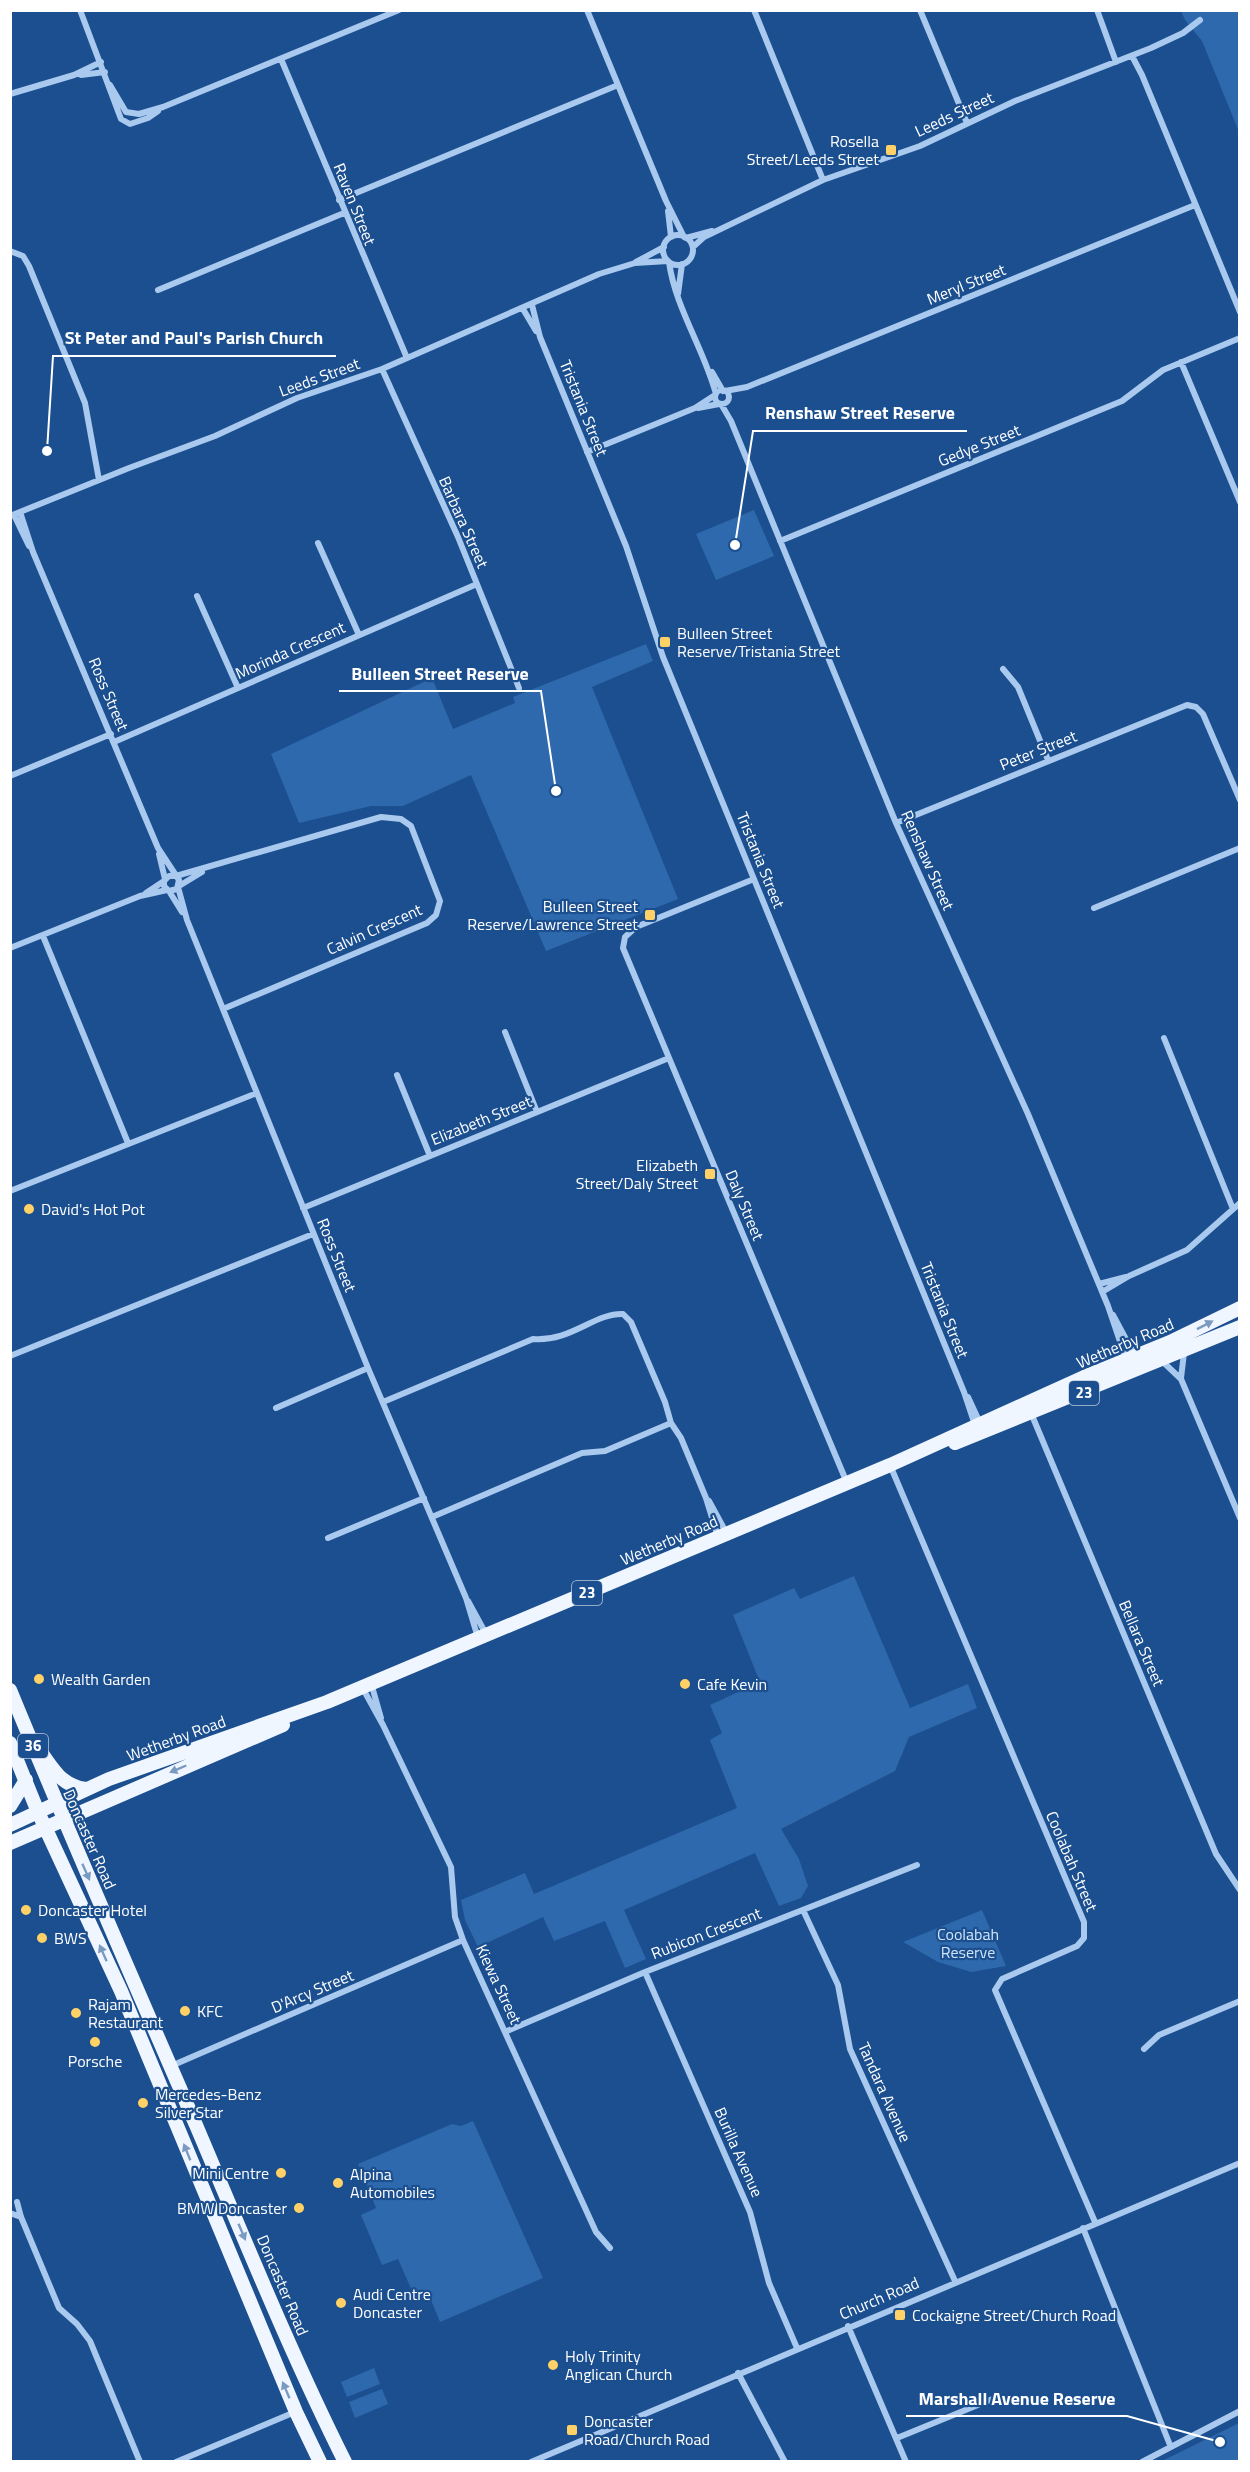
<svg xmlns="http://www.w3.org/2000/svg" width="1250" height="2472" font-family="'Titillium Web',sans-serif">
  <rect width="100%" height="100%" fill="#1b4f8f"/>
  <path fill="#2e69ad" d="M1181 11H1239V132L1202 41 1185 20Z
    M754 510 774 556 716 580 696 534Z
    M646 644 653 661 592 687 678 899 546 951 471 775 403 806H371L299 823 271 754 432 678 453 729 515 703 513 697Z
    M854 1576 910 1708 968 1684 977 1708 909 1737 895 1771 781 1829 799 1859 808 1886 801 1898 779 1906 755 1853 624 1910 646 1959 625 1968 605 1921 554 1941 543 1917 478 1947 465 1920 461 1900 525 1873 534 1894 737 1808 710 1740 722 1733 710 1705 760 1682 733 1615 794 1588 800 1599Z
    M982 1910 1006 1966 971 1972 938 1962 903 1942Z
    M473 2121 543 2278 440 2322 429 2295 416 2300 398 2259 382 2265 361 2215 376 2208 358 2164 452 2124 461 2126Z
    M374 2368 380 2384 347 2397 341 2382Z
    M382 2389 388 2404 355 2418 349 2402Z
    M1239 2423V2461H1162Z"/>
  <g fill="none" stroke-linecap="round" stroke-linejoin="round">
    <path stroke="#a9c9ee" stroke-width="6" d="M80 10 121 119 130 124 148 118 158 111
      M587 10 666 201 684 237
      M754 10 823 180
      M920 10 967 123
      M1097 10 1116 62
      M1132 56 1142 75 1240 312
      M281 59 407 358
      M81 75 105 72
      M110 85 126 112 139 114 163 107 399 10
      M10 94 74 75 101 62
      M339 200 618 85
      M668 211 671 237
      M663 250a15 15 0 1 1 30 0a15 15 0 1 1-30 0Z
      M686 238 712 231
      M693 247 704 237 823 180 920 146 1015 101 1151 48 1183 33 1200 20
      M10 251 23 256 29 266 85 403 99 480
      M636 262 664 247
      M669 262C675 307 704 349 716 394
      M158 290 344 213
      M678 294 682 264
      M532 305 540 337 626 546 663 657 964 1392 976 1428
      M523 309 536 331
      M1181 362 1240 502
      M382 369 458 537 519 688
      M712 372 723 391
      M715 397a7 7 0 1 1 14 0a7 7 0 1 1-14 0Z
      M725 391 747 387 1195 205
      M721 404 731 421 896 823 1028 1114 1108 1306 1126 1359
      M698 408 719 404
      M587 452 695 408 715 395
      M20 512 33 552 158 848 179 880 177 889 169 891 164 886V881L169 876H174
      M14 515 29 546
      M10 516 129 468 215 436 297 398 382 369 599 274 635 263 668 261
      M780 541 1122 401 1163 370 1240 338
      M318 543 359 635
      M197 596 238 688
      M1003 669 1018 687 1048 760
      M114 742 477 584
      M10 776 111 734
      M896 823 1187 705 1196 707 1203 714 1240 800
      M159 854 165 879
      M176 876 381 817 401 819 411 826 440 901 436 915 427 923 223 1009
      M754 879 636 927 625 937 623 948 847 1483
      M179 886 202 872
      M178 887 187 920 368 1368 466 1598 478 1638
      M169 891 182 912
      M146 893 164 881
      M1094 908 1240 848
      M43 936 128 1143
      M10 948 140 896 167 890
      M505 1032 537 1112
      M1164 1038 1233 1209
      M397 1075 430 1156
      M10 1191 257 1093
      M303 1208 669 1058
      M1099 1284 1126 1277
      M1102 1292 1129 1276 1187 1250 1240 1203
      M1113 1315 1135 1356
      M10 1356 313 1234
      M1162 1361 1181 1379 1240 1518
      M1181 1378 1184 1353
      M968 1397 980 1423
      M383 1402 533 1339C571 1342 594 1313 623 1314L631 1322 665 1402 671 1423 681 1438 706 1498 718 1537
      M276 1408 368 1368
      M1031 1413 1216 1854 1240 1890
      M890 1465 1084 1922V1938L1077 1946 1002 1979 995 1990 1095 2222
      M709 1501 727 1534
      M432 1517 582 1453 605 1451 671 1423
      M328 1538 424 1498
      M468 1601 486 1634
      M371 1683 381 1718
      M362 1687 383 1725 451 1867 455 1917 463 1940 596 2232 610 2248
      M803 1910 838 1985 850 2049 955 2281
      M645 1972 750 2212 769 2283 797 2348
      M507 2031 645 1972 917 1865
      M1144 2049 1159 2035 1240 2001
      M171 2066 463 1940
      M17 2202 21 2217 59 2308 77 2324 90 2341 140 2462
      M10 2213 21 2217
      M1083 2228 1170 2445
      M848 2326 906 2462
      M738 2373 785 2462
      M897 2438 995 2398
      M176 2462 295 2412
      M531 2462 1240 2163
      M1142 2462 1240 2411"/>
    <path stroke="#f0f6ff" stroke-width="14" d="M955 1443 1240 1327
      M10 1690C70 1836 133 1980 196 2125 244 2238 290 2352 345 2462
      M10 1743 38 1812 121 1991 296 2412 320 2462
      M43 1755C55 1772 63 1786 86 1789
      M10 1806 26 1780
      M10 1825 109 1779 327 1702 890 1465 1084 1377 1170 1342 1240 1308
      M10 1843 283 1725"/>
  </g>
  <defs><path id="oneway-solid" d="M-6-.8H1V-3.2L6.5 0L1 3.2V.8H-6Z" transform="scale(1.5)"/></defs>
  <g fill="#7b9ac1">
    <use href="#oneway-solid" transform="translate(1205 1325) rotate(-27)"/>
    <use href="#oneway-solid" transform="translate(178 1769) rotate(157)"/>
    <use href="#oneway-solid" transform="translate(86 1872) rotate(66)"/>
    <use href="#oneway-solid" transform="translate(103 1953) rotate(-114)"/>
    <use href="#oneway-solid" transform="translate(187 2152) rotate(-112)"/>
    <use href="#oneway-solid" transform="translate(242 2232) rotate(67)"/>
    <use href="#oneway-solid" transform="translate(286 2390) rotate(-113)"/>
  </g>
  <g fill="#ffd166" stroke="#1b4f8f" stroke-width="2">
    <rect x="885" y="144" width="12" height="12" rx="3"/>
    <rect x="659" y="636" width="12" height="12" rx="3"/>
    <rect x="644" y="909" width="12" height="12" rx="3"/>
    <rect x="704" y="1168" width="12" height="12" rx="3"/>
    <circle cx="29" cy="1209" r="6"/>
    <circle cx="39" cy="1679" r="6"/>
    <circle cx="685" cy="1684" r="6"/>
    <circle cx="26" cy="1910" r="6"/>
    <circle cx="42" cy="1938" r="6"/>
    <circle cx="185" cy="2011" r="6"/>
    <circle cx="76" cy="2013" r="6"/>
    <circle cx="95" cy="2042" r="6"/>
    <circle cx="143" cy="2103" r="6"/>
    <circle cx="281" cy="2173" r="6"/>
    <circle cx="338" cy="2183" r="6"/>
    <circle cx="299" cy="2208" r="6"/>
    <circle cx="341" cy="2303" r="6"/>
    <rect x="894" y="2309" width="12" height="12" rx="3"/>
    <circle cx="553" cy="2365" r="6"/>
    <rect x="566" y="2424" width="12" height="12" rx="3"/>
  </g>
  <g text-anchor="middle" stroke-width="4.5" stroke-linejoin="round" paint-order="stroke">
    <g fill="#1b4f8f" stroke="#bbcadd" stroke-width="1.5">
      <rect x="1069" y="1381" width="30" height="24" rx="4.5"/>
      <rect x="572" y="1581" width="30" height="24" rx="4.5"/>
      <rect x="18" y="1734" width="30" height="24" rx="4.5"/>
    </g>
    <g font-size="15" font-weight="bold" fill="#fff">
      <text x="1084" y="1398">23</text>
      <text x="587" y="1598">23</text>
      <text x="33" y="1751">36</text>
    </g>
    <g font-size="16" fill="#fff" stroke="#1b4f8f">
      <text transform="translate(954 114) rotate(-25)" y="6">Leeds Street</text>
      <text transform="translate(355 204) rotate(68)" y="6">Raven Street</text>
      <text transform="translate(966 284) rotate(-22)" y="6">Meryl Street</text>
      <text transform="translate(319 377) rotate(-20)" y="6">Leeds Street</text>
      <text transform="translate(584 408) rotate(68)" y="6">Tristania Street</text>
      <text transform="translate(979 445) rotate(-22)" y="6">Gedye Street</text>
      <text transform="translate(464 522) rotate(66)" y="6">Barbara Street</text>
      <text transform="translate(290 650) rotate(-24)" y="6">Morinda Crescent</text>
      <text transform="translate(109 694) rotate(67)" y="6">Ross Street</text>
      <text transform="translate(1038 750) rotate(-22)" y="6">Peter Street</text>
      <text transform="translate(761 860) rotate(68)" y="6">Tristania Street</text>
      <text transform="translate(928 860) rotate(66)" y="6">Renshaw Street</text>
      <text transform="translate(374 929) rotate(-24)" y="6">Calvin Crescent</text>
      <text transform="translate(481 1120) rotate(-22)" y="6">Elizabeth Street</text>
      <text transform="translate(745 1205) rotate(67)" y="6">Daly Street</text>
      <text transform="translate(337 1255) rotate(68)" y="6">Ross Street</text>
      <text transform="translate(945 1310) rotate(68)" y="6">Tristania Street</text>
      <text transform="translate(1125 1343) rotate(-23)" y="6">Wetherby Road</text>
      <text transform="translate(669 1540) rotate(-23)" y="6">Wetherby Road</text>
      <text transform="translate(1142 1643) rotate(67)" y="6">Bellara Street</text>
      <text transform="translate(176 1738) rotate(-20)" y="6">Wetherby Road</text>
      <text transform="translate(90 1839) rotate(66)" y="6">Doncaster Road</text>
      <text transform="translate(1072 1861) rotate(67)" y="6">Coolabah Street</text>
      <text transform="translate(706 1933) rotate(-21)" y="6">Rubicon Crescent</text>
      <text transform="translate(499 1984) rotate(65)" y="6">Kiewa Street</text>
      <text transform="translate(312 1991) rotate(-23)" y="6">D'Arcy Street</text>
      <text transform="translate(885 2092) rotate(66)" y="6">Tandara Avenue</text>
      <text transform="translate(739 2152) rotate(66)" y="6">Burilla Avenue</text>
      <text transform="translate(283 2285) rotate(67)" y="6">Doncaster Road</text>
      <text transform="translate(879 2298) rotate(-23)" y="6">Church Road</text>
    </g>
    <g font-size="16" fill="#fff" stroke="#1b4f8f" text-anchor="start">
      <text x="879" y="147" text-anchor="end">Rosella<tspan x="879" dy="18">Street/Leeds Street</tspan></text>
      <text x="677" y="639">Bulleen Street<tspan x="677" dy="18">Reserve/Tristania Street</tspan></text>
      <text x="638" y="912" text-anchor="end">Bulleen Street<tspan x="638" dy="18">Reserve/Lawrence Street</tspan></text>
      <text x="698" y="1171" text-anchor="end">Elizabeth<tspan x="698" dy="18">Street/Daly Street</tspan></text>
      <text x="41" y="1215">David's Hot Pot</text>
      <text x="51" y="1685">Wealth Garden</text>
      <text x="697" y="1690">Cafe Kevin</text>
      <text x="38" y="1916">Doncaster Hotel</text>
      <text x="54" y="1944">BWS</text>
      <text x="88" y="2010">Rajam<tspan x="88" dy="18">Restaurant</tspan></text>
      <text x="197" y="2017">KFC</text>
      <text x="95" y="2067" text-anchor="middle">Porsche</text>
      <text x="155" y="2100">Mercedes-Benz<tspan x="155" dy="18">Silver Star</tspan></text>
      <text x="269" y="2179" text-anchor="end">Mini Centre</text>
      <text x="350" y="2180">Alpina<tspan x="350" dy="18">Automobiles</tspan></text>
      <text x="287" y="2214" text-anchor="end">BMW Doncaster</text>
      <text x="353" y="2300">Audi Centre<tspan x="353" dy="18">Doncaster</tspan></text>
      <text x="912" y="2321">Cockaigne Street/Church Road</text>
      <text x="565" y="2362">Holy Trinity<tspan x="565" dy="18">Anglican Church</tspan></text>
      <text x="584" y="2427">Doncaster<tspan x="584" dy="18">Road/Church Road</tspan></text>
    </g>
    <g font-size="16" fill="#cfe3fa" stroke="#1b4f8f">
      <text x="968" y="1940">Coolabah<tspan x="968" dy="18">Reserve</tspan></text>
    </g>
  </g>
  <path fill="none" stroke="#fff" stroke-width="2" d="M47 451L53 356H336M735 545L753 431H967M556 791L541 691H339M1220 2442L1127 2416H906"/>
  <g fill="#fff" stroke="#1b4f8f" stroke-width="2">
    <circle cx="47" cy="451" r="6"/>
    <circle cx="735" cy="545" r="6"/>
    <circle cx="556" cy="791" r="6"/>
    <circle cx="1220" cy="2442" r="6"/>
  </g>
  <g font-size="18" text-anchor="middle" font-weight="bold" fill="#fff" stroke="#1b4f8f" stroke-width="4.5" stroke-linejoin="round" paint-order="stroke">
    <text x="194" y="344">St Peter and Paul's Parish Church</text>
    <text x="860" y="419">Renshaw Street Reserve</text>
    <text x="440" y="680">Bulleen Street Reserve</text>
    <text x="1017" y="2405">Marshall Avenue Reserve</text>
  </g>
  <rect width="1250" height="2472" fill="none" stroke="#ffffff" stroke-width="24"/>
</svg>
